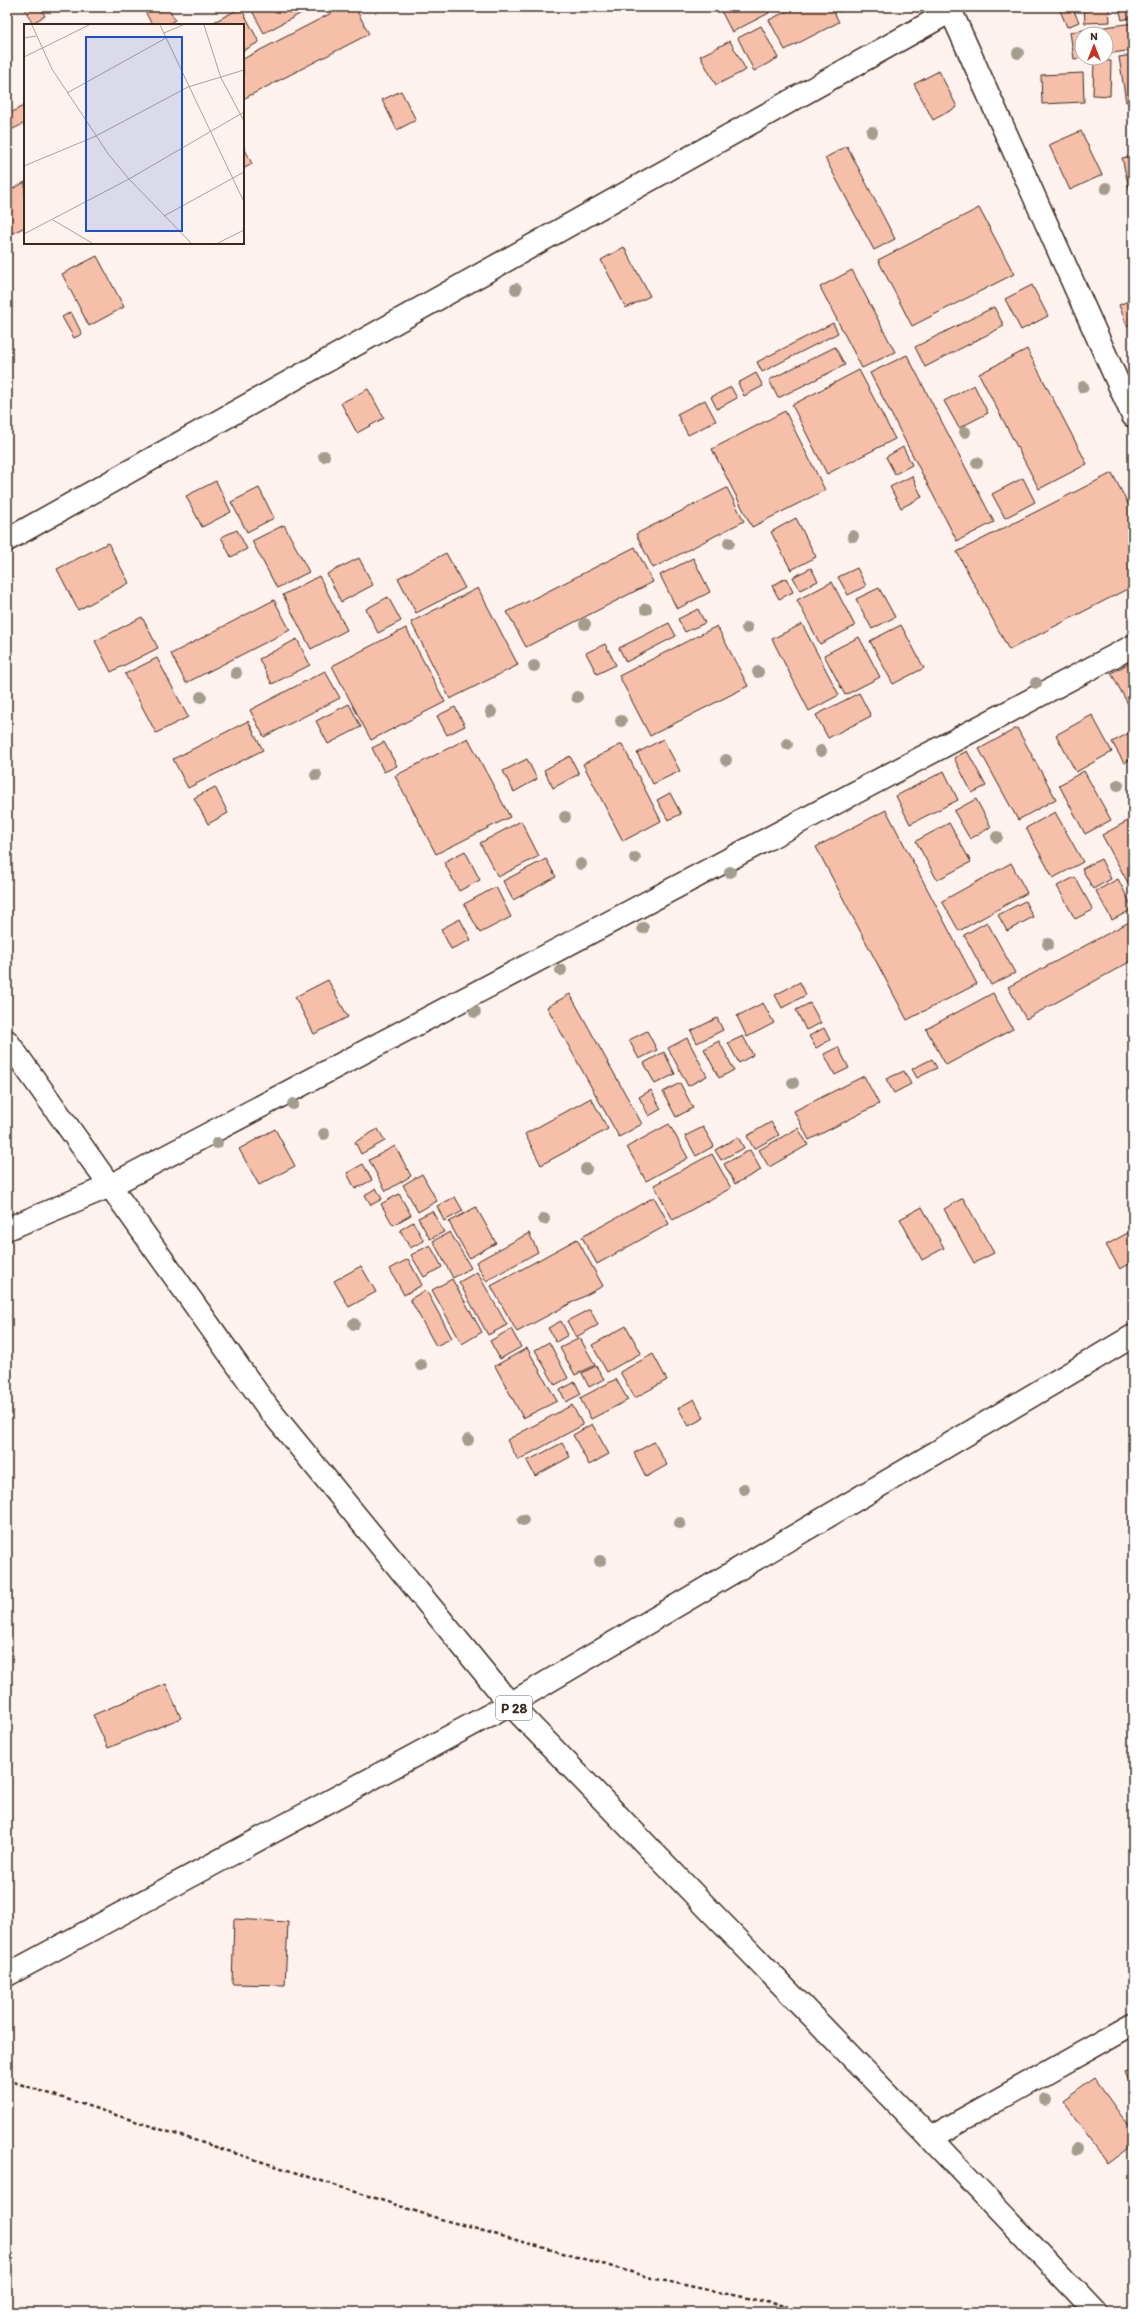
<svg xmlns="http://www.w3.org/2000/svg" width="1140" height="2319" font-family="Itim,sans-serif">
  <rect width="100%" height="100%" fill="#fdf2ee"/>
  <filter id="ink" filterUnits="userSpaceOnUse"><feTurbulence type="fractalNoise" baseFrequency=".025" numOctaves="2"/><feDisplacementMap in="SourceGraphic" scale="8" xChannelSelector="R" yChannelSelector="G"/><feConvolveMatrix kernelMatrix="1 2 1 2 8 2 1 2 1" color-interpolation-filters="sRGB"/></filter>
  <g filter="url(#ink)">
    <path fill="#f6bfaa" stroke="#3b2a1e" d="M24 7H40L45 16 32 23Z
      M143 7H168L175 20 166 25H152Z
      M250 7H313L264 33Z
      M343 7H355L369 34 243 99V59Z
      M719 7H766L769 13 732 32Z
      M795 7H831L839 22 785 50 769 20Z
      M838 7H849L840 12Z
      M1072 7 1079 22 1067 27 1059 8Z
      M1084 7H1109L1110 22 1085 23Z
      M1119 7H1133V17L1122 20Z
      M241 8 259 42 243 51V25H208Z
      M1133 23V50L1106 54V34H1082V58L1074 59 1070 32Z
      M761 26 778 58 754 71 738 38Z
      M730 41 746 70 716 85 700 56Z
      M1133 55V101L1126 102 1119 57Z
      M1094 60 1111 61 1110 96 1093 95Z
      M939 71 957 107 933 120 914 84Z
      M1083 73 1084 102 1042 104 1041 75Z
      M401 91 416 120 397 130 382 100Z
      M7 92 12 101 7 103Z
      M25 105V123L9 131 7 115Z
      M1081 131 1102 175 1070 190 1049 145Z
      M243 145 252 164 243 169Z
      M847 146 895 239 874 250 825 158Z
      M1133 156V188H1129L1122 158Z
      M25 182V227L7 236V192Z
      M979 208 1014 274 912 326 878 260Z
      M624 247 650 296 626 308 601 260Z
      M97 256 124 307 89 326 62 274Z
      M852 270 895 352 862 368 820 287Z
      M1032 285 1048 316 1021 330 1005 299Z
      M1133 299V323L1127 326 1119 305Z
      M994 307 1004 326 925 367 915 347Z
      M71 312 82 334 74 338 62 317Z
      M833 323 838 333 762 372 757 362Z
      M835 347 845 365 778 398 769 380Z
      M1027 349 1087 464 1039 489 979 374Z
      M907 355 994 522 957 541 870 373Z
      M859 370 895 439 827 474 792 405Z
      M756 373 763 386 744 396 738 383Z
      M974 385 988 413 959 428 944 401Z
      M731 387 737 398 717 409 711 397Z
      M368 389 384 418 357 433 341 403Z
      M705 400 716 421 688 435 677 414Z
      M785 411 825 490 752 527 712 449Z
      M903 447 912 465 895 474 886 457Z
      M1112 473 1133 513V586L1009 650 957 552Z
      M912 476 922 497 901 508 890 487Z
      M1023 478 1035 502 1005 518 992 494Z
      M216 481 231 512 202 527 186 496Z
      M259 488 274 518 247 532 231 502Z
      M727 488 744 521 653 568 636 534Z
      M796 518 816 557 791 570 771 532Z
      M284 525 309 572 277 588 252 541Z
      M237 530 247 549 231 557 221 537Z
      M108 543 129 583 78 610 57 569Z
      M635 547 653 582 526 647 507 612Z
      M446 553 465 588 416 613 398 578Z
      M359 558 373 585 341 602 327 574Z
      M693 558 710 592 677 609 660 575Z
      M811 568 818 581 800 590 793 577Z
      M857 568 866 586 848 595 838 577Z
      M319 576 347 630 311 649 283 595Z
      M786 578 793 592 779 599 772 586Z
      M832 582 855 626 820 644 797 600Z
      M478 588 518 665 450 699 411 622Z
      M879 588 895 617 872 629 856 599Z
      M388 597 401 621 378 633 366 609Z
      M274 600 290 630 186 683 171 654Z
      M698 609 705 623 685 632 678 619Z
      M142 617 158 648 111 672 95 641Z
      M669 623 676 636 626 662 619 648Z
      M802 624 839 695 809 711 772 639Z
      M901 625 924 668 893 684 870 641Z
      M717 626 748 686 650 736 619 676Z
      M406 628 445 702 371 740 332 666Z
      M859 637 880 677 845 695 824 655Z
      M297 639 310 665 272 684 259 659Z
      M605 644 616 665 597 674 586 653Z
      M157 658 188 717 156 733 125 674Z
      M1133 661V713L1111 673Z
      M325 671 340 698 264 737 250 710Z
      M859 693 871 716 828 738 816 715Z
      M349 704 361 727 328 744 316 721Z
      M455 707 465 726 447 735 437 716Z
      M1092 715 1112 752 1076 772 1056 735Z
      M248 721 263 750 188 788 173 759Z
      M1017 728 1056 799 1018 820 979 749Z
      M1133 731V758L1124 763 1112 742Z
      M468 738 510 817 436 854 395 776Z
      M663 739 680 771 653 784 637 753Z
      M384 742 397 766 384 772 372 748Z
      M622 744 661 821 623 841 583 764Z
      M967 751 986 786 972 793 954 758Z
      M570 756 579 774 553 788 544 770Z
      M527 759 537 779 514 792 503 771Z
      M944 771 958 800 910 824 896 796Z
      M1084 771 1111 820 1085 834 1059 785Z
      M215 787 228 813 208 824 194 798Z
      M670 793 681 814 668 820 657 800Z
      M976 799 991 827 970 839 954 811Z
      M886 810 977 984 907 1020 816 847Z
      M1055 812 1083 862 1053 878 1026 828Z
      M1133 818V892L1102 835Z
      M521 821 539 856 498 877 480 843Z
      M949 823 971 862 937 880 916 841Z
      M465 851 480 880 459 891 444 862Z
      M546 859 556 877 513 900 503 881Z
      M1101 859 1111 879 1093 889 1082 869Z
      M1011 863 1027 893 959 931 942 901Z
      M1075 877 1093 910 1075 919 1057 886Z
      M1118 879 1133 909 1112 920 1096 891Z
      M496 887 511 917 480 933 464 904Z
      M1025 901 1033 917 1007 931 998 915Z
      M460 919 471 940 451 949 441 929Z
      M1133 920V960L1026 1019 1008 987Z
      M987 922 1015 973 991 985 964 935Z
      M328 980 348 1017 314 1034 295 997Z
      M800 982 806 995 782 1008 775 995Z
      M993 993 1013 1029 946 1065 926 1029Z
      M570 994 642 1124 619 1137 547 1007Z
      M763 1003 774 1023 747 1037 737 1016Z
      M810 1003 821 1023 806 1030 796 1010Z
      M717 1018 723 1030 697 1043 691 1031Z
      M824 1028 830 1040 816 1048 809 1036Z
      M647 1031 657 1050 639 1059 629 1040Z
      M743 1036 753 1055 739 1063 728 1043Z
      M687 1038 707 1076 688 1086 668 1048Z
      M719 1041 734 1070 719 1078 704 1049Z
      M838 1047 849 1068 835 1075 824 1054Z
      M664 1052 675 1074 655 1084 644 1063Z
      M932 1059 937 1068 917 1078 912 1069Z
      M904 1071 911 1084 894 1093 886 1079Z
      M864 1076 879 1104 809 1140 794 1111Z
      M680 1083 693 1108 676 1117 663 1092Z
      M651 1090 661 1109 649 1116 639 1097Z
      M591 1098 608 1129 541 1165 525 1134Z
      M771 1122 779 1135 754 1149 747 1136Z
      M669 1124 688 1158 646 1181 627 1147Z
      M703 1127 714 1146 696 1156 685 1136Z
      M798 1128 808 1145 769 1167 759 1150Z
      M275 1129 295 1166 259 1185 239 1149Z
      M378 1129 385 1141 361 1154 355 1142Z
      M738 1137 744 1148 721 1160 715 1150Z
      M395 1146 411 1176 386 1191 369 1160Z
      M750 1150 761 1170 735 1184 724 1164Z
      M712 1154 731 1188 673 1220 654 1185Z
      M363 1164 372 1180 355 1189 347 1173Z
      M422 1174 437 1201 418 1212 403 1185Z
      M376 1188 382 1199 371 1205 365 1195Z
      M399 1194 411 1215 393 1225 381 1204Z
      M455 1197 463 1211 444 1221 437 1206Z
      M654 1197 669 1224 597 1264 582 1237Z
      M963 1198 994 1253 974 1263 944 1209Z
      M476 1207 496 1243 469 1258 449 1222Z
      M922 1207 944 1248 922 1260 900 1219Z
      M432 1211 444 1232 430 1239 418 1218Z
      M413 1222 424 1241 410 1248 400 1230Z
      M1133 1230V1262L1120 1269 1106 1245Z
      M450 1232 471 1268 453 1278 433 1241Z
      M529 1233 538 1252 486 1281 476 1262Z
      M577 1239 603 1286 517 1332 491 1286Z
      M430 1245 442 1267 424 1277 411 1255Z
      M408 1259 422 1285 404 1295 390 1269Z
      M361 1266 376 1292 349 1307 334 1281Z
      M477 1272 507 1325 488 1335 459 1282Z
      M452 1279 482 1332 462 1344 432 1290Z
      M426 1290 452 1338 436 1346 410 1299Z
      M590 1309 598 1325 576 1337 567 1321Z
      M561 1321 568 1335 556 1342 548 1328Z
      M626 1326 641 1353 607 1372 592 1345Z
      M511 1329 521 1347 500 1359 490 1341Z
      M580 1338 595 1365 575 1375 560 1348Z
      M549 1342 568 1378 555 1385 535 1350Z
      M527 1348 557 1401 523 1418 495 1366Z
      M653 1354 667 1380 635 1398 620 1372Z
      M596 1366 604 1379 589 1387 582 1373Z
      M616 1379 628 1400 591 1419 580 1398Z
      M575 1382 581 1394 566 1402 560 1390Z
      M694 1399 704 1418 689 1426 678 1408Z
      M572 1405 583 1425 518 1460 507 1440Z
      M592 1424 609 1454 589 1465 573 1435Z
      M654 1442 667 1465 646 1477 634 1453Z
      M562 1443 570 1457 535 1476 527 1461Z
      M166 1684 181 1718 108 1748 93 1715Z
      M234 1919 288 1922 285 1985 232 1984Z
      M1133 2069V2091L1125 2072Z
      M1094 2078 1133 2132V2145L1108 2164 1062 2101Z"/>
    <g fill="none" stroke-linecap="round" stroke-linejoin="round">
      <g stroke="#3b2a1e" stroke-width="25">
        <path id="street" d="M949 7 1133 416
          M7 540 951 11
          M7 1229 110 1186 1133 646
          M7 1975 510 1704 1133 1336
          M930 2138 1133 2024"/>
      </g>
      <g stroke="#3b2a1e" stroke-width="25">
        <path id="primary" d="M7 1041 268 1408 510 1704 930 2138 1095 2312"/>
      </g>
      <path stroke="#3b2a1e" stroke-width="2.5" stroke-dasharray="4 3" stroke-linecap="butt" d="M7 2080 437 2218 656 2279 814 2312"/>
      <use href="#street" stroke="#fff" stroke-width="22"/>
      <use href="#primary" stroke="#fff" stroke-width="22"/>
    </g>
    <g fill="#a39d8e">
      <circle cx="1018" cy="53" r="6"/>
      <circle cx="872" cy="132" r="6"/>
      <circle cx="1106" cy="188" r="6"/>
      <circle cx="516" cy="289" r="6"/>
      <circle cx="1083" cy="387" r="6"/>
      <circle cx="965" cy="432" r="6"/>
      <circle cx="324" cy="456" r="6"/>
      <circle cx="977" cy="463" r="6"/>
      <circle cx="853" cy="536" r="6"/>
      <circle cx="729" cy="543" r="6"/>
      <circle cx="646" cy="609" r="6"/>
      <circle cx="585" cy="624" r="6"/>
      <circle cx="747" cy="628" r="6"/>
      <circle cx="534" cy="666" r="6"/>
      <circle cx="758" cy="672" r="6"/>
      <circle cx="236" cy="673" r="6"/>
      <circle cx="1036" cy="683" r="6"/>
      <circle cx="201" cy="697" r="6"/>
      <circle cx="577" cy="697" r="6"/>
      <circle cx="491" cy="712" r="6"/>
      <circle cx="621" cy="721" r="6"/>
      <circle cx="787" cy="744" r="6"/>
      <circle cx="821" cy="751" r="6"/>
      <circle cx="726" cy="760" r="6"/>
      <circle cx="316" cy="775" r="6"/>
      <circle cx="1118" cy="785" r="6"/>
      <circle cx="565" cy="817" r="6"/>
      <circle cx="997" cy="837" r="6"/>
      <circle cx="635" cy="858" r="6"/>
      <circle cx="581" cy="864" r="6"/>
      <circle cx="730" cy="872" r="6"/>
      <circle cx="643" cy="928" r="6"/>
      <circle cx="1048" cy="944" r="6"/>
      <circle cx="561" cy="970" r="6"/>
      <circle cx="475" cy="1012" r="6"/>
      <circle cx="793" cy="1083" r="6"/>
      <circle cx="293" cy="1104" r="6"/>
      <circle cx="324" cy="1134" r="6"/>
      <circle cx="217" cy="1143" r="6"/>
      <circle cx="586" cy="1169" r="6"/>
      <circle cx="544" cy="1219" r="6"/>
      <circle cx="354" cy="1324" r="6"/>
      <circle cx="421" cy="1365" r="6"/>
      <circle cx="468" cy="1440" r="6"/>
      <circle cx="744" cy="1489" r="6"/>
      <circle cx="523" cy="1520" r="6"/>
      <circle cx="680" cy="1523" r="6"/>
      <circle cx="600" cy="1561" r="6"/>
      <circle cx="1044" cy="2099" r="6"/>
      <circle cx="1077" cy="2150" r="6"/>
    </g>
  </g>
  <g text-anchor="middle" stroke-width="3.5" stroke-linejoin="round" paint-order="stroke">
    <rect fill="#fff" stroke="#766a62" stroke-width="1" x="496" y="1696" width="36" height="24" rx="3"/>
    <g font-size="14" font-weight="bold" fill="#3b2a1e">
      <text x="514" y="1713">P 28</text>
    </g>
  </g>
  <g transform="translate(24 24)">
    <rect width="220" height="220" fill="#fdf2ee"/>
    <path fill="none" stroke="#afa29b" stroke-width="1" d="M8 1 28 45 85 131 105 155 167 219M136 1 220 178M180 1 197 54 220 97M140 9 159 1M0 14 12 12M0 33 65 1M43 69 142 14M0 142 72 112 164 63 220 46M140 192 220 148M29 196 68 219M0 210 105 155 220 88M194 219 220 206"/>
    <path fill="#1d4ed8" fill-opacity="0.15" stroke="#1d4ed8" stroke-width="2" d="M62 13H158V207H62Z"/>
    <rect width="220" height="220" fill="none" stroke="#3b2a1e" stroke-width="2"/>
  </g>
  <rect width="1140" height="2319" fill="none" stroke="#fff" stroke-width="24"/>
  <rect x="12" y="12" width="1116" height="2295" fill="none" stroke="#3b2a1e" stroke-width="1.5" filter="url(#ink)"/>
  <g transform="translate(1094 46)"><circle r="19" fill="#ffffff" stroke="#b1aaa5"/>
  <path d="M0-3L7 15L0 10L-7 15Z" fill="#c8321e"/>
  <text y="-6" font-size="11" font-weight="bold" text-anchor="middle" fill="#3b2a1e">N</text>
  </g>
</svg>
